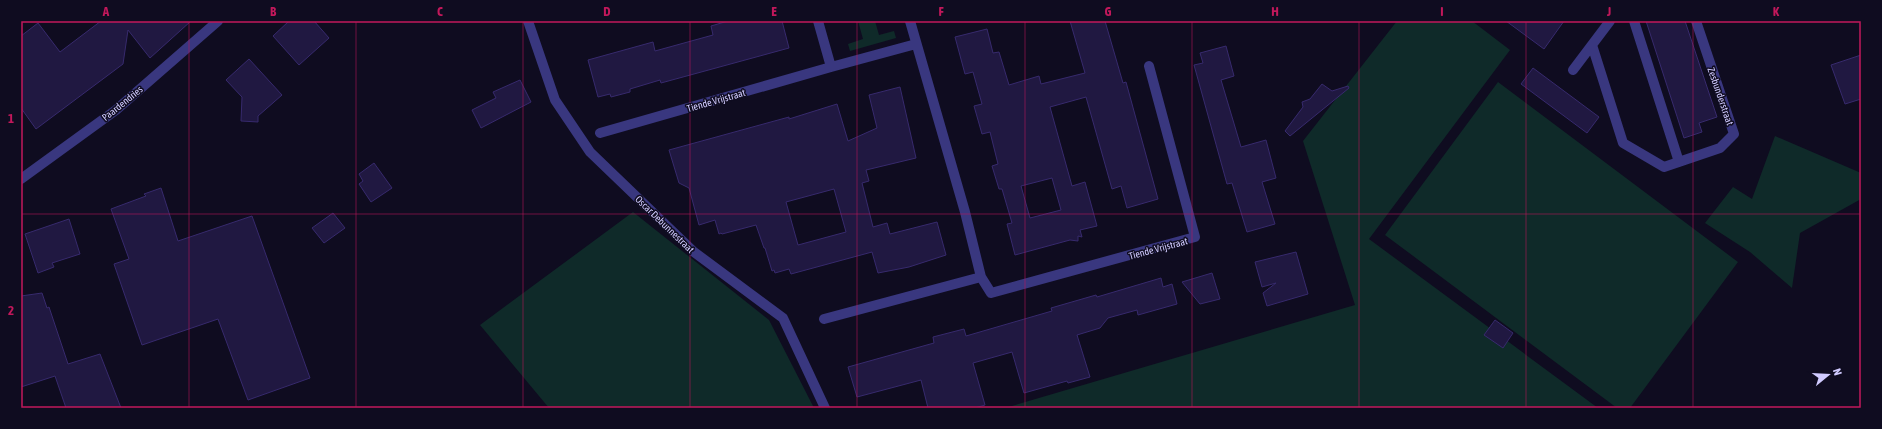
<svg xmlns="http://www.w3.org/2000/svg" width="1882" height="429" font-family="'Asap Condensed',sans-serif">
  <rect width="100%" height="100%" fill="#0f0c20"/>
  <path fill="#0f2a29" d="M858 21H875L879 35 894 31 896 38 850 51 848 44 863 39Z
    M1397 21H1472L1510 50 1369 239 1598 408H1005L1355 305 1303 141Z
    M1498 82 1738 262 1630 408H1617L1385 235Z
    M1775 136 1861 173V199L1800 233 1792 288 1750 252 1705 223 1733 187 1752 199Z
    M633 212 769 320 814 408H549L480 325Z"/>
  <path fill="#201841" stroke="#372a6d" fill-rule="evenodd" d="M101 21H191L150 58 128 30 123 64 36 129 21 108V36L38 23 60 52Z
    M289 21H314L329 38 299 65 273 36Z
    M728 21H782L789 48 661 83 660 80 630 89V92L611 97 610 94 598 97 588 60 653 42 655 51 713 35 711 26Z
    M1070 21H1105L1123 83 1126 82 1158 199 1127 208 1121 186 1112 189 1086 97 1050 107 1072 186 1085 182 1097 226 1080 230 1082 237 1078 236V241L1070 240 1015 255 1007 224 1012 223 1002 189H999L992 166 998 164 990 132 982 134 974 106 982 104 973 72 965 74 955 37 987 29 993 53 999 52 1009 85 1039 76 1041 84 1085 73ZM1052 178 1061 210 1030 218 1021 186Z
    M1506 21H1564L1544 49Z
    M1646 21H1685L1717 117 1699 123 1702 132 1684 138Z
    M1226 46 1234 76 1221 80 1241 147 1266 140 1276 178 1262 182 1275 224 1247 232 1232 183 1227 184 1194 65 1203 63 1200 53Z
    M1861 55V99L1845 104 1831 65Z
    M249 59 282 95 258 116V122L241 121 242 97 226 80Z
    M1533 68 1599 117 1587 133 1521 84Z
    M520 80 531 102 481 128 472 110 496 98 493 92Z
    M1322 84 1332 91 1348 86 1349 88 1290 136 1285 131 1303 107 1302 102 1310 99Z
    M900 87 916 158 866 170 869 181 862 183 873 227 887 223 890 234 937 222 946 255 909 267 878 273 872 252 791 274 789 269 775 273 774 270 772 271 765 248H764L756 225 722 234 721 233 719 234 715 220 699 225 689 188 679 183 669 150 789 117V119L837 104 848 141 877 128 869 95ZM834 189 846 232 798 245 786 202Z
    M374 163 392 188 371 202 359 184 363 181 359 174Z
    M161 188 178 241 252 216 310 378 248 400 218 319 142 345 114 264 129 259 111 209 146 196 144 194Z
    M333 213 345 228 324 243 312 228Z
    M69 219 80 254 52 263 54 267 38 273 25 234Z
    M1296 252 1308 294 1267 306 1263 293 1276 283 1262 287 1255 262Z
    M1212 273 1220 299 1200 304 1182 282Z
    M1161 278 1163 287 1172 284 1177 304 1138 315 1137 310 1108 318 1100 328 1077 335 1090 377 1068 383 1067 381 1024 393 1012 352 973 363 985 405 975 408H928L921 380 857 397 848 367 934 343 933 337 964 329 966 336 1052 311 1051 308 1096 295 1097 297Z
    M42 293 47 308 49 307 68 364 100 354 121 408H66L55 376 21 387V296Z
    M1495 320 1513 333 1503 348 1484 335Z"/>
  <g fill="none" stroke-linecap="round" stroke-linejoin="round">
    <path stroke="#39377f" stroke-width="10" d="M528 21 555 100 590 152 694 252 783 318 825 408
      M910 21 965 212 981 277
      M1634 21 1679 162
      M1592 45 1623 143 1664 167 1720 148 1734 134 1696 21
      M831 67 916 44
      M1573 70 1610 21
      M600 133 831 67 818 21
      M21 179 116 110 218 21
      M824 319 981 277 991 293 1195 237 1149 66"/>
  </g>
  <path fill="none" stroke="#c2185b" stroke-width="1" stroke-opacity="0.55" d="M189 21V408M356 21V408M523 21V408M690 21V408M857 21V408M1025 21V408M1192 21V408M1359 21V408M1526 21V408M1693 21V408M21 214H1861"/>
  <g text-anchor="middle" stroke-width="3" stroke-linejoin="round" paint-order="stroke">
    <g font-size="10" fill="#d1cbff" stroke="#0f0c20">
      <text transform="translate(1721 96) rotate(71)" y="4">Zesbunderstraat</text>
      <text transform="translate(716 100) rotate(-16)" y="4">Tiende Vrijstraat</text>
      <text transform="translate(122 103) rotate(-39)" y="4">Paardendries</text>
      <text transform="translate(665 224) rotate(44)" y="4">Oscar Debunnestraat</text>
      <text transform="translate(1158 248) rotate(-15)" y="4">Tiende Vrijstraat</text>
    </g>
  </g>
  <rect width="1882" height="429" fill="none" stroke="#0f0c20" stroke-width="44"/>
  <g transform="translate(1828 375) rotate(72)" stroke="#0f0c20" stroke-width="3" paint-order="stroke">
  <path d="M0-3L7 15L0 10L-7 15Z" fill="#d1cbff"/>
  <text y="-6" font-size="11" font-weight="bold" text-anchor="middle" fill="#d1cbff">N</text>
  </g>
  <rect x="22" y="22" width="1838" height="385" fill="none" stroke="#c2185b" stroke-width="1.5"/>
  <g font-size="13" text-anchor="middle" font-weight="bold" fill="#c2185b">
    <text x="106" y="16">A</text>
    <text x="273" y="16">B</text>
    <text x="440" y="16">C</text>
    <text x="607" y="16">D</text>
    <text x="774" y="16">E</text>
    <text x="941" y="16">F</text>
    <text x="1108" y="16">G</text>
    <text x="1275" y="16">H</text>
    <text x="1442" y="16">I</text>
    <text x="1609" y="16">J</text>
    <text x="1776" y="16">K</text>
    <text x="11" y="123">1</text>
    <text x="11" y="315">2</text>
  </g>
</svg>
